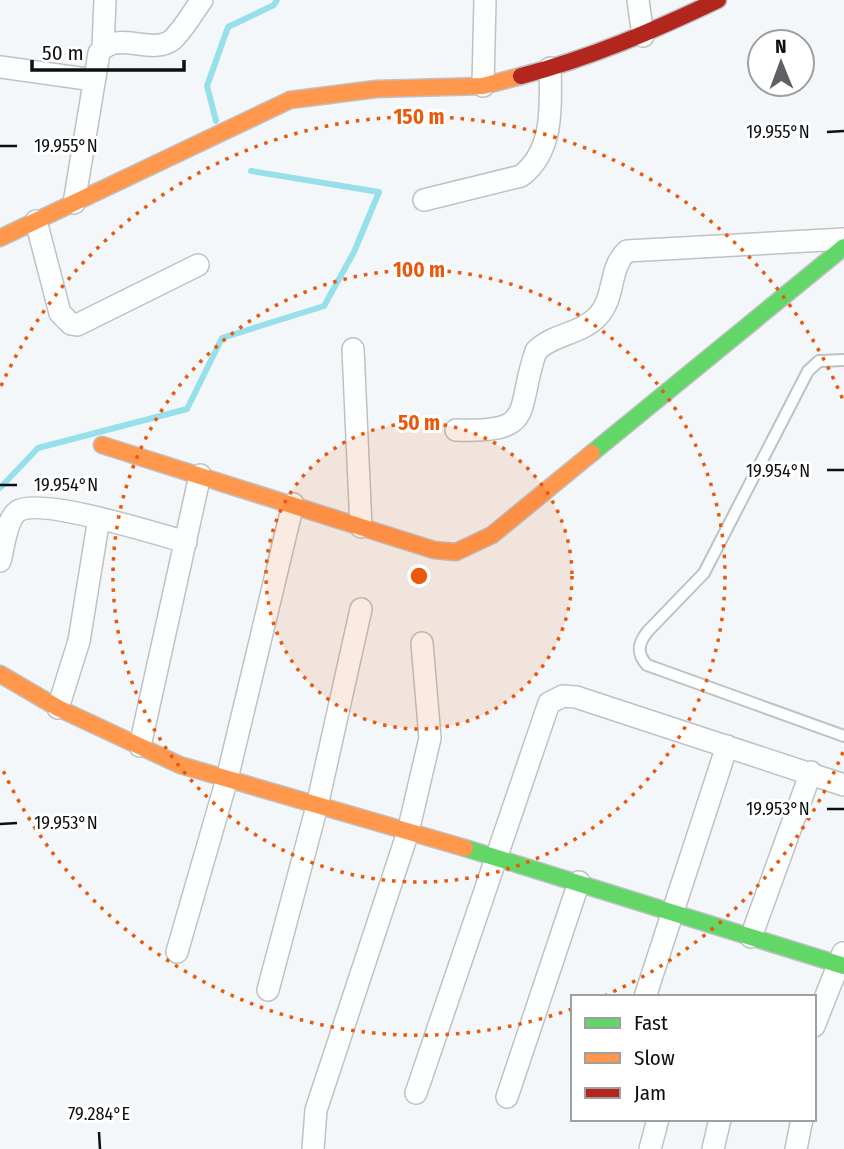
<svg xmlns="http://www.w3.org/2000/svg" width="844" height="1149" font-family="'Fira Sans Condensed',sans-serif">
  <rect width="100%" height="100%" fill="#f3f7fa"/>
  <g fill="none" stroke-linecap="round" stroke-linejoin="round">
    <path stroke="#97e0eb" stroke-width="6" d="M216 121 207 86 228 27 274 5 277 0
      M0 488 38 448 187 409 222 338 324 306 354 252 379 192 251 171"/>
    <g stroke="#bfc2c4" stroke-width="14">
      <path id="lane" d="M844 360 819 361 808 371 704 573 648 631C638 643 636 653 647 665L844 736"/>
    </g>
    <g stroke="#bfc2c4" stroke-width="24">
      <path id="street" d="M638 0 643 36
        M103 47 105 0
        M0 67 94 80
        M483 86 485 0
        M424 200 521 176C554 151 551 106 550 68
        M74 203 99 53C116 29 151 56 172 40 183 30 193 12 202 0
        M36 221 60 313 71 324 77 325 198 265
        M353 349 361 527
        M456 430C538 433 515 411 536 351 552 334 582 334 598 316 616 297 608 268 627 251L844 239
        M0 561C4 547 6 519 18 511 41 497 157 534 186 542
        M58 708 79 641 99 518
        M140 746 200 475
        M751 937 811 772
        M177 952 227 779 293 504
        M268 990 317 806 361 609
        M645 997 727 746
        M814 1026 843 953
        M416 1093 549 703 563 696 576 697 844 785
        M507 1097 579 882
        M313 1149 316 1110 408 832 430 738 422 643
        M650 1149 658 1119
        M713 1149 720 1119
        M796 1149 802 1119"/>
    </g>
    <g stroke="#bfc2c4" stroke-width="19">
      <path id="fast" d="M592 453 844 247
        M465 848 844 966"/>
    </g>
    <g stroke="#bfc2c4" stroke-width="19">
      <path id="slow" d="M0 238 290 100 376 89 483 86 521 76
        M102 445 434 550 456 552 492 535 592 453
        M0 674 58 708 180 765 465 848"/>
    </g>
    <g stroke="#bfc2c4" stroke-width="19">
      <path id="jam" d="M521 76C590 58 653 31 718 0"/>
    </g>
    <use href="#lane" stroke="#fdfefe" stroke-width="10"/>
    <use href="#street" stroke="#fdfefe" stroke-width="21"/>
    <use href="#fast" stroke="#63d668" stroke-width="16"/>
    <use href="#slow" stroke="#ff974d" stroke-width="16"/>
    <use href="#jam" stroke="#b3261e" stroke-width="16"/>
  </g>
  <path fill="none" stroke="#0d0f11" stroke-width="2.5" d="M827 132 844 131M0 146H17M827 470H844M0 485H17M827 809H844M0 824 17 823M99 1132 100 1149"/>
  <circle cx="419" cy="576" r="153" fill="#e8590c" fill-opacity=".12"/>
  <g fill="none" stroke="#e8590c" stroke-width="3.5" stroke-dasharray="3.5 7">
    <circle cx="419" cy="576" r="153"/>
    <circle cx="419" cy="576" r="306"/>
    <path d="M843 752A459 459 0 0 1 606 995M572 1009A459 459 0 0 1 1 766M1 386A459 459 0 0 1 843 400"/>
  </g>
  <g font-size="18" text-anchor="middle" fill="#0d0f11" stroke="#fff" stroke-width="6" stroke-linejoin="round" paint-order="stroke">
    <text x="778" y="138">19.955°N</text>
    <text x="66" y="152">19.955°N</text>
    <text x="778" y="477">19.954°N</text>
    <text x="66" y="491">19.954°N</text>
    <text x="778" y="815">19.953°N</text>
    <text x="66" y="829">19.953°N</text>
    <text x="99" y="1120">79.284°E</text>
  </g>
  <circle cx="419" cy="576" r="10" fill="#e8590c" stroke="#fff" stroke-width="3.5"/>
  <g font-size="21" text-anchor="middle" font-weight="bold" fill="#e8590c" stroke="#fff" stroke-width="6" stroke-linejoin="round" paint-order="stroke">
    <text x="419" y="124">150 m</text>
    <text x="419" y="277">100 m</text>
    <text x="419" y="430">50 m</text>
  </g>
  <rect x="571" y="995" width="245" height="126" fill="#ffffff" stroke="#9e9fa0" stroke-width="2"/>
  <rect x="585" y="1018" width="35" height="10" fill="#63d668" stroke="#9e9fa0" stroke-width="2"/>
  <text x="634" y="1030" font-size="21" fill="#0d0f11">Fast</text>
  <rect x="585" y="1053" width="35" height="10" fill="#ff974d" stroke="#9e9fa0" stroke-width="2"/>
  <text x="634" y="1065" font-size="21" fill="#0d0f11">Slow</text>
  <rect x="585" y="1088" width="35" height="10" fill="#b3261e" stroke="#9e9fa0" stroke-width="2"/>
  <text x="634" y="1100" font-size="21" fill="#0d0f11">Jam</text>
  <g transform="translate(781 63) rotate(359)"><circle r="33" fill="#ffffff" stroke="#9e9fa0" stroke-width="2"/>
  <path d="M0-5L12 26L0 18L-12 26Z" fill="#5e6063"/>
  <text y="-10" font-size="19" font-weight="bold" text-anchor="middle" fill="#0d0f11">N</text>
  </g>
  <path d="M32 60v10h152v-10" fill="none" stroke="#0d0f11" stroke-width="3.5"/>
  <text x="42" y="60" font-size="21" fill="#0d0f11" stroke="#ffffff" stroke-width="5" paint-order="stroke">50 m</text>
</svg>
